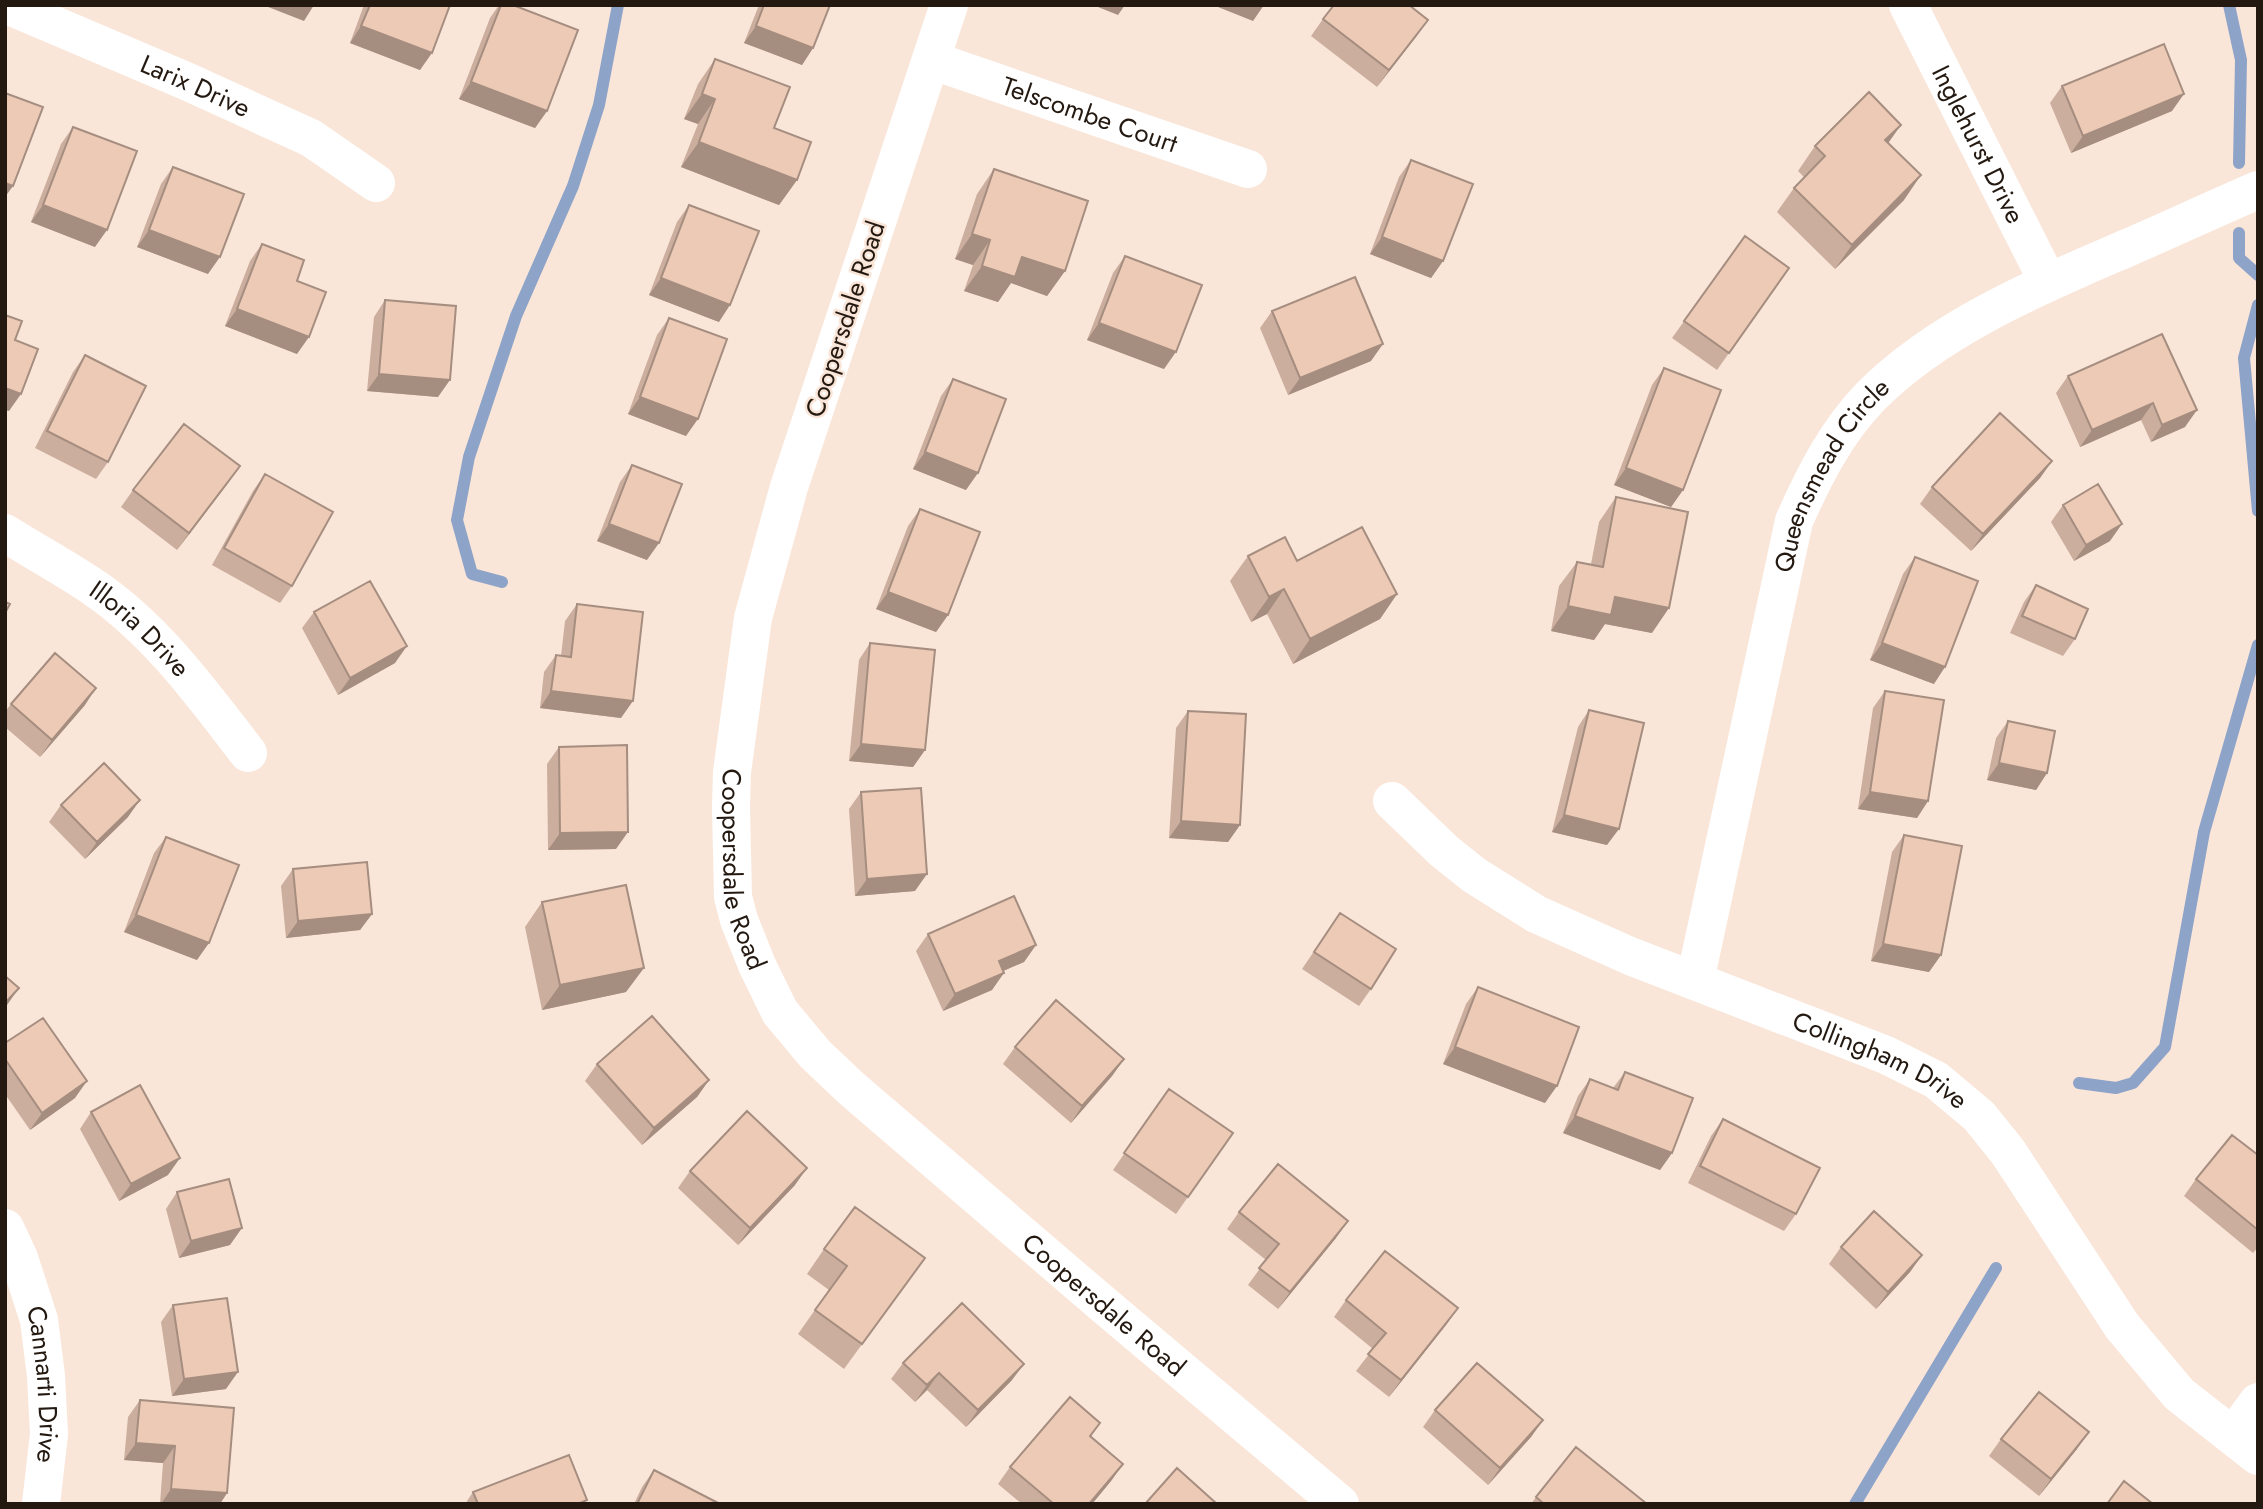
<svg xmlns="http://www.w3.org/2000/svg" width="2263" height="1509" font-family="Jost,sans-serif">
  <rect width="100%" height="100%" fill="#fae6d9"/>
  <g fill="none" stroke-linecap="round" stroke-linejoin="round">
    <path stroke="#8ea3c8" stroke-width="12" d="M2229 5 2241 60 2239 163
      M2239 233V258L2258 275
      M2258 305 2244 358 2258 511
      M502 582 472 574 457 520 469 457 516 316 573 186 599 105 618 5
      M2079 1083 2116 1088 2133 1083 2165 1047 2204 832 2258 645
      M1855 1504 1996 1268"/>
    <g stroke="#fff" stroke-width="38">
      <path id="s1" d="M7 5 186 81 311 138 376 183"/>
      <path id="s2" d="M949 5 789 487 753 618 732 772 731 807 733 897 739 920 757 965 780 1012 815 1054 852 1089 1105 1306 1340 1504"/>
      <path id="s3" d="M1908 5 2048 282"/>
      <path id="s4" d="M931 60 1248 169"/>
      <path id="s5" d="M5 533C35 552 67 569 96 589 158 632 203 695 248 753"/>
      <path id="s6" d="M1392 801 1444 851 1474 875 1536 914 1630 956 1886 1055 1936 1080 1979 1116 2008 1152 2122 1326 2179 1394 2258 1456"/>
      <path id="s7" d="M1695 981 1794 521C1814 476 1836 432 1871 396 1940 327 2039 286 2127 248 2171 229 2214 209 2258 190"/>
      <path id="s8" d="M5 1228 19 1258 39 1320 46 1376 49 1434 41 1504"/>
      <path d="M2233 1436 2258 1402"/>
    </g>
  </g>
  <path fill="#cbae9d" d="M364 5H450L420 70 350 43Z
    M499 5H513L547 111 535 128 459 99 490 18Z
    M759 5H830L813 48 802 65 744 43Z
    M1323 19 1428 20 1377 87 1311 36Z
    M715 59 774 128 797 180 779 205 681 167 698 124 684 119 698 84Z
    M2062 86 2172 111 2071 153 2050 103Z
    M73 127 95 247 31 222 61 144Z
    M1888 143 1904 200 1835 269 1777 212 1794 188 1804 177 1798 171 1815 146Z
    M1411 160 1443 261 1431 278 1370 254 1399 177Z
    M173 167 208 274 137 247 161 184Z
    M994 169 1065 271 1047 296 1011 283 998 302 964 291 973 265 955 259 977 194Z
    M689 205 719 322 649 295 677 222Z
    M1745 236 1789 268 1717 370 1672 338Z
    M262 244 297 281V354L225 326 250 261Z
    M1125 256 1164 369 1087 340 1113 273Z
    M385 300 438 397 367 391 374 317Z
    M1272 311 1371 361 1288 395 1260 328Z
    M669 318 686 436 628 414 657 335Z
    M2162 334 2185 427 2151 442 2141 420 2080 447 2056 393 2068 376Z
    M85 355 108 462 96 479 35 448 73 372Z
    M1664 368 1683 490 1671 507 1614 485 1652 385Z
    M953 379 966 490 913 469 941 396Z
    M2052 461 2040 478 1971 551 1920 504 1932 487Z
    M632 465 647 560 597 541 620 482Z
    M265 474 292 586 280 603 212 565 253 491Z
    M228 483 177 550 121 507 133 490Z
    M1616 497 1652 633 1605 624 1594 640 1551 631 1559 586 1577 562 1591 564 1599 522Z
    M2063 505 2110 541 2074 561 2051 522Z
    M920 509 948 615 936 632 876 609 908 526Z
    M1248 556 1297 561 1397 594 1380 619 1293 664 1267 614 1251 622 1230 581Z
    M1915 557 1934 684 1870 660 1903 574Z
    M2036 585 2075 639 2063 656 2010 633 2024 602Z
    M577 604 621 718 540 708 544 672 556 655 561 656 565 621Z
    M314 612 395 663 338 695 302 628Z
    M870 643 925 750 913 767 849 761 859 660Z
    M1885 691 1928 801 1917 818 1858 809 1873 708Z
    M11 704 85 705 40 757 5 727V712Z
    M1589 710 1607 845 1552 832 1578 727Z
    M1188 711 1240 825 1228 842 1169 838 1176 728Z
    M2008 721 2047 773 2036 790 1987 780 1996 738Z
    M559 747 616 849 548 850 547 764Z
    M861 792 915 891 855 896 849 809Z
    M61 805 128 817 85 859 49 822Z
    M1904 835 1941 955 1929 972 1871 961 1892 852Z
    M166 837 197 960 124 932 154 853Z
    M293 869 372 914 360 930 286 938 281 886Z
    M542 902 626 992 542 1010 525 927Z
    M1340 913 1371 989 1359 1006 1302 969Z
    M928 934 1036 945 1024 962 1003 971 992 990 943 1011 916 951Z
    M1478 987 1545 1103 1443 1064 1466 1004Z
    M5 1043 75 1098 30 1130 5 1094Z
    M1015 1047 1124 1059 1112 1076 1071 1123 1003 1064Z
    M597 1064 709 1080 697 1097 642 1145 585 1081Z
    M1625 1072 1672 1153 1660 1170 1563 1133 1578 1096 1590 1079 1613 1088Z
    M1169 1089 1233 1133 1176 1214 1113 1170Z
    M91 1112 168 1175 119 1201 80 1129Z
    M1723 1119 1796 1214 1784 1231 1688 1183 1711 1136Z
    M2258 1155V1247L2253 1253 2184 1196 2196 1179Z
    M690 1171 795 1185 738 1245 678 1188Z
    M177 1192 230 1245 179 1258 166 1209Z
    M1239 1212 1336 1238 1278 1309 1248 1285 1266 1260 1227 1229Z
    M1841 1247 1922 1255 1910 1272 1876 1309 1829 1264Z
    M824 1249 925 1258 844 1369 798 1334 829 1290 807 1274Z
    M1346 1300 1458 1308 1446 1325 1389 1397 1356 1371 1373 1349 1334 1317Z
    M173 1305 226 1389 172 1396 161 1322Z
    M903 1363 1012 1380 966 1427 927 1390 915 1402 891 1379Z
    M140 1400 227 1493 220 1504H160L163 1463 124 1460 128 1417Z
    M1435 1410 1543 1420 1531 1437 1488 1485 1423 1427Z
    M1100 1423 1091 1437 1123 1464 1111 1481 1092 1504H1022L998 1484 1010 1467Z
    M2001 1439 2077 1449 2039 1496 1989 1456Z
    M654 1470 720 1504H634L642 1487Z
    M473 1492 587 1500 584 1504H465Z
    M1536 1497 1647 1504H1531Z"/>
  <path fill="#a58d7f" d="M263 5H314L304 21Z
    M1093 5H1125L1118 15Z
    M1213 5H1264L1253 21Z
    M1428 20 1416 37 1377 87 1389 70Z
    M361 26 432 53 420 70 350 43Z
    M756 26 813 48 802 65 744 43Z
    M471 82 547 111 535 128 459 99Z
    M702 94 715 99 698 124 684 119Z
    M2184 94 2172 111 2071 153 2083 136Z
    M1901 125 1884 149 1885 140Z
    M699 142 797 180 779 205 681 167Z
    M1921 175 1904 200 1835 269 1852 245Z
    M5 183 13 186 5 197Z
    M43 205 107 230 95 247 31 222Z
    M149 230 220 257 208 274 137 247Z
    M972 234 990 240 973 265 955 259Z
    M1382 237 1443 261 1431 278 1370 254Z
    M1022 257 1065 271 1047 296 1011 283 998 302 964 291 982 266Z
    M661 278 730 305 719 322 649 295Z
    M237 309 309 337 297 354 225 326Z
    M1099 323 1176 352 1164 369 1087 340Z
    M1383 344 1371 361 1288 395 1300 378Z
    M379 374 450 380 438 397 367 391Z
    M5 388 21 394 9 411 5 410Z
    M640 397 698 419 686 436 628 414Z
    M2153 403 2141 420 2080 447 2092 430Z
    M2197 410 2185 427 2151 442 2162 425Z
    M925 452 978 473 966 490 913 469Z
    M2052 461 2040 478 1971 551 1983 534Z
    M240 466 228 483 177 550 189 533Z
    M1626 468 1683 490 1671 507 1614 485Z
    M609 524 659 543 647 560 597 541Z
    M2122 524 2110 541 2074 561 2086 545Z
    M1284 589 1267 614 1251 622 1269 597Z
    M888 592 948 615 936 632 876 609Z
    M1397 594 1380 619 1293 664 1310 639Z
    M1615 597 1669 608 1652 633 1605 624 1594 640 1551 631 1568 606Z
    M1882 643 1945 667 1934 684 1870 660Z
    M407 646 395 663 338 695 350 678Z
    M96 688 85 705 40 757 52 740Z
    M551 691 633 701 621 718 540 708Z
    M861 744 925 750 913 767 849 761Z
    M1999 763 2047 773 2036 790 1987 780Z
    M1870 792 1928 801 1917 818 1858 809Z
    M140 800 128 817 85 859 97 842Z
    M1564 815 1619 829 1607 845 1552 832Z
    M1181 821 1240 825 1228 842 1169 838Z
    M628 832 616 849 548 850 560 833Z
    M927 874 915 891 855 896 867 879Z
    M372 914 360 930 286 938 298 921Z
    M136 915 209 943 197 960 124 932Z
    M1883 944 1941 955 1929 972 1871 961Z
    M1036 945 1024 962 987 978 999 961Z
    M644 968 626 992 542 1010 560 985Z
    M1004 973 992 990 943 1011 955 994Z
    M19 988 7 1005 5 1006V1003Z
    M1455 1047 1557 1086 1545 1103 1443 1064Z
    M1124 1059 1112 1076 1071 1123 1082 1106Z
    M709 1080 697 1097 642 1145 654 1128Z
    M87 1081 75 1098 30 1130 42 1113Z
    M1575 1116 1672 1153 1660 1170 1563 1133Z
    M180 1158 168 1175 119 1201 131 1184Z
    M807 1168 795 1185 738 1245 750 1228Z
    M1348 1221 1336 1238 1278 1309 1290 1292Z
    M242 1228 230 1245 179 1258 191 1241Z
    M1922 1255 1910 1272 1876 1309 1888 1292Z
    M1458 1308 1446 1325 1389 1397 1401 1380Z
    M1024 1364 1012 1380 966 1427 978 1410Z
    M238 1372 226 1389 172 1396 184 1379Z
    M939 1373 927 1390 915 1402 927 1385Z
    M1543 1420 1531 1437 1488 1485 1500 1468Z
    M2089 1432 2077 1449 2039 1496 2051 1479Z
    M136 1443 175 1446 163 1463 124 1460Z
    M1123 1464 1111 1481 1092 1504H1089Z
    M171 1489 227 1493 220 1504H161Z"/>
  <path fill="#eccab6" stroke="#a58d7f" stroke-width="2" d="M370 5H450L432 53 361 26Z
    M501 5H513L578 30 547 111 471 82Z
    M764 5H830L813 48 756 26Z
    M1334 5H1409L1428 20 1389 70 1323 19Z
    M2164 44 2184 94 2083 136 2062 86Z
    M715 59 790 87 774 128 811 142 797 180 699 142 715 99 702 94Z
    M1869 92 1901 125 1885 140 1921 175 1852 245 1794 188 1825 156 1815 146Z
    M5 93 43 107 13 186 5 183Z
    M73 127 137 151 107 230 43 205Z
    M1411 160 1473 184 1443 261 1382 237Z
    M173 167 244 194 220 257 149 230Z
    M994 169 1088 201 1065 271 1022 257 1015 277 982 266 990 240 972 234Z
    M689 205 759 231 730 305 661 278Z
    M1745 236 1789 268 1729 353 1684 321Z
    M262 244 304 260 297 281 326 292 309 337 237 309Z
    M1125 256 1202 285 1176 352 1099 323Z
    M1355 277 1383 344 1300 378 1272 311Z
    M385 300 456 306 450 380 379 374Z
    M5 315 22 321 15 340 38 349 21 394 5 388Z
    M669 318 727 339 698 419 640 397Z
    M2162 334 2197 410 2162 425 2153 403 2092 430 2068 376Z
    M85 355 146 386 108 462 47 431Z
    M1664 368 1721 390 1683 490 1626 468Z
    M953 379 1006 399 978 473 925 452Z
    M2000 413 2052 461 1983 534 1932 487Z
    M184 424 240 466 189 533 133 490Z
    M632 465 682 484 659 543 609 524Z
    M265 474 333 512 292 586 224 548Z
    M2098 484 2122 524 2086 545 2063 505Z
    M1616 497 1688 512 1669 608 1615 597 1611 615 1568 606 1577 562 1603 567Z
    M920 509 980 532 948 615 888 592Z
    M1362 527 1397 594 1310 639 1284 589 1269 597 1248 556 1285 537 1297 561Z
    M1915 557 1978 581 1945 667 1882 643Z
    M370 581 407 646 350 678 314 612Z
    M2036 585 2088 609 2075 639 2022 616Z
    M5 602 10 604 5 613Z
    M577 604 643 612 633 701 551 691 556 655 571 657Z
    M870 643 935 650 925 750 861 744Z
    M55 653 96 688 52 740 11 704Z
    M1885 691 1944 700 1928 801 1870 792Z
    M1589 710 1644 723 1619 829 1564 815Z
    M1188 711 1246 714 1240 825 1181 821Z
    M2008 721 2055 731 2047 773 1999 763Z
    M627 745 628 832 560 833 559 747Z
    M104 763 140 800 97 842 61 805Z
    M921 788 927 874 867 879 861 792Z
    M1904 835 1962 846 1941 955 1883 944Z
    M166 837 239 865 209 943 136 915Z
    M367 862 372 914 298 921 293 869Z
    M626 885 644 968 560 985 542 902Z
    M1014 896 1036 945 999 961 1004 973 955 994 928 934Z
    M1340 913 1396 949 1371 989 1314 952Z
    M5 976 19 988 5 1003Z
    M1478 987 1579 1027 1557 1086 1455 1047Z
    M1056 1000 1124 1059 1082 1106 1015 1047Z
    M652 1016 709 1080 654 1128 597 1064Z
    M43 1018 87 1081 42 1113 5 1059V1043Z
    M1625 1072 1693 1098 1672 1153 1575 1116 1590 1079 1618 1090Z
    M140 1085 180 1158 131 1184 91 1112Z
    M1169 1089 1233 1133 1188 1197 1124 1153Z
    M747 1111 807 1168 750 1228 690 1171Z
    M1723 1119 1820 1168 1796 1214 1700 1166Z
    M2232 1135 2258 1155V1230L2196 1179Z
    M1278 1164 1348 1221 1290 1292 1259 1268 1279 1244 1239 1212Z
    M229 1179 242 1228 191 1241 177 1192Z
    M855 1207 925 1258 862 1344 815 1310 847 1266 824 1249Z
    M1874 1211 1922 1255 1888 1292 1841 1247Z
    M1385 1251 1458 1308 1401 1380 1368 1354 1386 1333 1346 1300Z
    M227 1298 238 1372 184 1379 173 1305Z
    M962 1303 1024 1364 978 1410 939 1373 927 1385 903 1363Z
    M1477 1363 1543 1420 1500 1468 1435 1410Z
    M2039 1392 2089 1432 2051 1479 2001 1439Z
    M1070 1397 1100 1423 1090 1436 1123 1464 1089 1504H1054L1010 1467Z
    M140 1400 234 1408 227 1493 171 1489 175 1446 136 1443Z
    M1576 1447 1647 1504H1544L1536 1497Z
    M569 1455 587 1500 578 1504H478L473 1492Z
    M1177 1468 1217 1504H1145Z
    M654 1470 720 1504H637Z
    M2124 1481 2153 1504H2107Z"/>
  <g text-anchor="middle" stroke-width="5" stroke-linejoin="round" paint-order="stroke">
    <g font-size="26" fill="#241911" stroke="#fae6d9">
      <text dy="9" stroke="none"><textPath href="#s1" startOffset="205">Larix Drive</textPath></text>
      <text dy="9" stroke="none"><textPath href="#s4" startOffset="168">Telscombe Court</textPath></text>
      <text dy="9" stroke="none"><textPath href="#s3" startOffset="156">Inglehurst Drive</textPath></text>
      <text transform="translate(845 319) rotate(-72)" y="9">Coopersdale Road</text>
      <text dy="9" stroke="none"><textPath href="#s7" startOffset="528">Queensmead Circle</textPath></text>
      <text dy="9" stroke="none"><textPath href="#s5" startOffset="166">Illoria Drive</textPath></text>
      <text dy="9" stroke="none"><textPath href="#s2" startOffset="898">Coopersdale Road</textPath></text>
      <text dy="9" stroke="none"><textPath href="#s6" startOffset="558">Collingham Drive</textPath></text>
      <text dy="9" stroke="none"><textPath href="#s2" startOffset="1486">Coopersdale Road</textPath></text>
      <text dy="9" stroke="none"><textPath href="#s8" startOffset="163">Cannarti Drive</textPath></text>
    </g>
  </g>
  <rect width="2263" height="1509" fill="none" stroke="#241911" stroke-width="14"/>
</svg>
